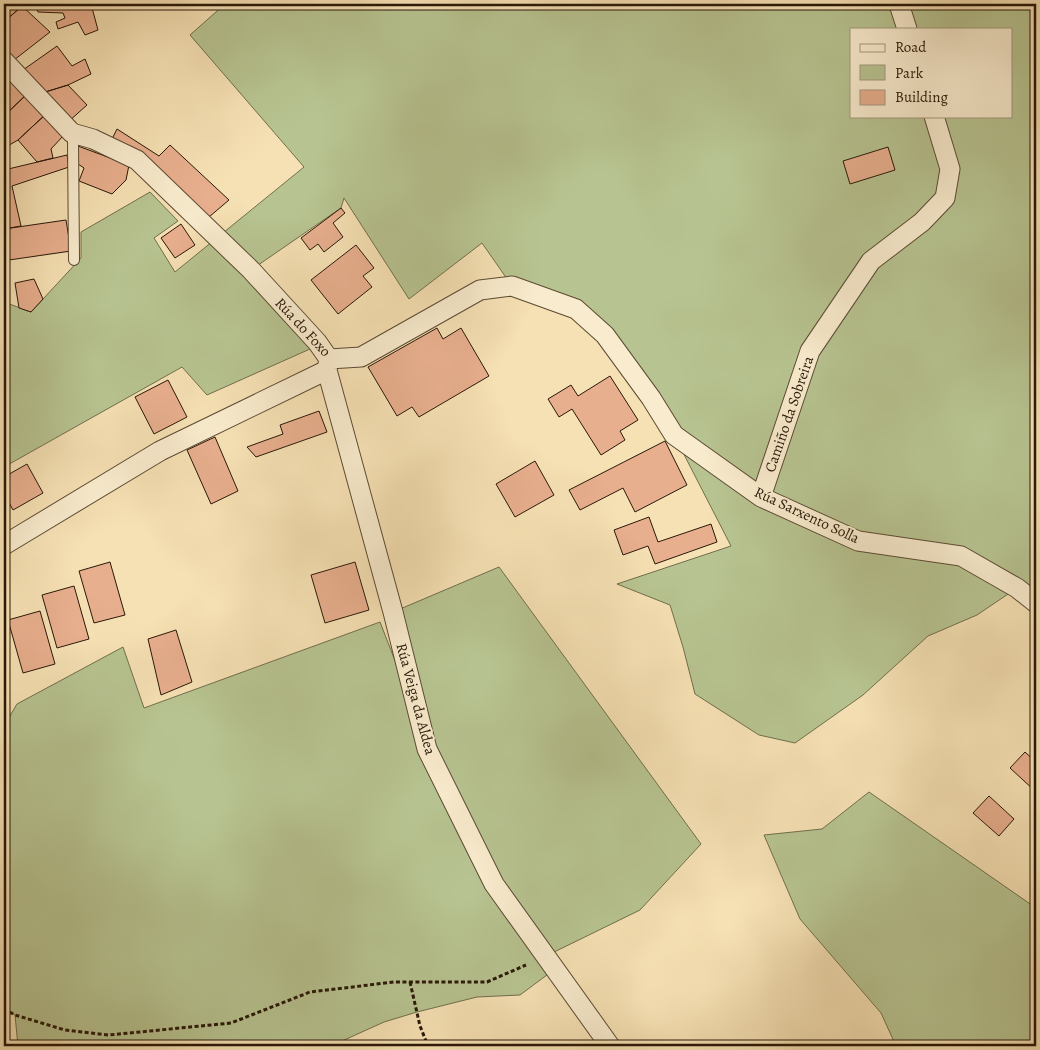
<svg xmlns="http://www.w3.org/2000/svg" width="1040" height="1050" font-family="Alegreya,serif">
  <rect width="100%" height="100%" fill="#f6e1b4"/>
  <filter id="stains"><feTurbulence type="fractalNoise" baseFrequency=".004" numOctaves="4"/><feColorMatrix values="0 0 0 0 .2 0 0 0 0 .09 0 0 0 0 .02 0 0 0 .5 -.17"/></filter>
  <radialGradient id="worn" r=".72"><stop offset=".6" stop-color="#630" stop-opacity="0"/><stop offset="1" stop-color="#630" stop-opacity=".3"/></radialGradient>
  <path fill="#b7c491" stroke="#706e4c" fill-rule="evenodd" d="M225 4H1036V603L1017 588 977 615 928 636 863 695 795 743 759 735 695 694 683 647 670 605 617 584 731 546 674 435 605 335 512 286 482 243 409 299 344 198 341 208 251 270 310 349 207 395 182 367 4 467V302L31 312 81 258V232L150 192 178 221 154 238 175 272 304 167 190 35ZM851 29H1011V116H851Z
    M499 567 701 844 640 910 548 955 555 969 520 995 477 997 417 1012 384 1022 331 1046H18L15 1015 4 1009V726L17 704 123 647 144 708 380 622 420 725 393 612Z
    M869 792 1036 908V1046H896L881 1013 800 919 764 835 822 829Z"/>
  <path fill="#e8af8e" stroke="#291808" d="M4 4H20L22 6 4 22Z
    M34 4H91L98 30 85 35 78 22 58 29 56 22 65 18 63 13 38 12Z
    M22 6 50 32 14 60 4 49V22Z
    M57 46 72 66 85 59 91 74 68 85 42 93 23 70Z
    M4 69 28 93 4 116Z
    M68 85 87 105 68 122 42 93Z
    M28 93 47 113 18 140 4 148V116Z
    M47 113 64 135 51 149 53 158 37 162 18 140Z
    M117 129 159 156 170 145 229 200 209 217 111 141Z
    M78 146 129 165 126 180 112 194 79 181 84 168 78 164Z
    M888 147 895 170 850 184 843 161Z
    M67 155 69 167 12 186 21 226 4 229V170Z
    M341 208 345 213 333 223 343 237 324 252 318 244 310 250 301 238Z
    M66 220 71 251 9 260 4 229Z
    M181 224 195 245 175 258 161 238Z
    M356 245 374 268 363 276 372 287 338 314 311 280Z
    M34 279 43 299 31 312 19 308 15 283Z
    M437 328 443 339 461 328 489 376 419 417 412 407 397 416 368 367Z
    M610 376 638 420 620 431 625 440 601 455 572 409 559 417 548 399 571 385 578 396Z
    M168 380 187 417 154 434 135 397Z
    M319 411 327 432 256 457 247 447 283 434 280 425Z
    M215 437 238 491 211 504 187 450Z
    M665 441 687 485 635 512 623 488 580 510 569 490Z
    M535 461 554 495 515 517 496 484Z
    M27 464 43 493 13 510 4 493V477Z
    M649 517 658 542 711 524 717 542 655 564 648 546 623 555 614 530Z
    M110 562 125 615 94 623 79 571Z
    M355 562 369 610 325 623 311 575Z
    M74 586 89 639 57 648 42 595Z
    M40 611 55 664 23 673 8 620Z
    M176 630 192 682 161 695 148 639Z
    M1025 752 1036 762 1035 791 1010 768Z
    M989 796 1014 819 999 836 973 813Z"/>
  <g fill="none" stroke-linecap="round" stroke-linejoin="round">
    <g stroke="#5c4a33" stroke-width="12">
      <path id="service" d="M72 133 73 141 74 260"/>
    </g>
    <g stroke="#5c4a33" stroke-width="21">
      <path id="minor" d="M899 4 907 29
        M4 61 72 133 93 139 137 160 251 270 317 342 329 359
        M329 359 361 357 480 290 512 286 576 309 605 335 651 398 674 435 761 497 858 541 961 556 1017 588 1036 603
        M329 359 327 370 393 612 427 749 494 884 610 1046
        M761 497 810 351 871 261 922 222 945 198 950 169 934 116
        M4 545 160 451 327 370"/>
    </g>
    <path stroke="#291808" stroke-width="3" stroke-dasharray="4 2.5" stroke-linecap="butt" d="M410 982 420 1026 428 1046
      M4 1009 15 1015 65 1030 109 1035 231 1023 310 992 394 982H487L526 965"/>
    <use href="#service" stroke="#f9ecce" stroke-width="10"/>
    <use href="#minor" stroke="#f9ecce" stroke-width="19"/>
  </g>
  <g text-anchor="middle" stroke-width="4" stroke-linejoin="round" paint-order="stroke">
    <g font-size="15" fill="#291808" stroke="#f9ecce">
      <text transform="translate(303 327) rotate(47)" y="5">Rúa do Foxo</text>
      <text transform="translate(789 414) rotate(-71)" y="5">Camiño da Sobreira</text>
      <text transform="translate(807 515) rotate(25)" y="5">Rúa Sarxento Solla</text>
      <text transform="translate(416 699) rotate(75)" y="5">Rúa Veiga da Aldea</text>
    </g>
  </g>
  <rect width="1040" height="1050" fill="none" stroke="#f6e1b4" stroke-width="20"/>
  <rect x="5" y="5" width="1030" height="1040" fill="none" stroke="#291808" stroke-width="2.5"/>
  <rect x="10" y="10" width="1020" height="1030" fill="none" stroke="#291808"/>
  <rect x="850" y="28" width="162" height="90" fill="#f9ecce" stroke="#a6977f"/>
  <rect x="860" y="44" width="25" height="8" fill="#f9ecce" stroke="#a6977f"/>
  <text x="895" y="52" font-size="15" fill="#291808">Road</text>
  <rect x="860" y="65" width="25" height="15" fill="#b7c491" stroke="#a6977f"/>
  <text x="895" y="78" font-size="15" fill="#291808">Park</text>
  <rect x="860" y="90" width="25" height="15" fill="#e8af8e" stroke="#a6977f"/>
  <text x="895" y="102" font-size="15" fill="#291808">Building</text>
  <rect width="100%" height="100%" filter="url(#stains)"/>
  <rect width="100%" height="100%" fill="url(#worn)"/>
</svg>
